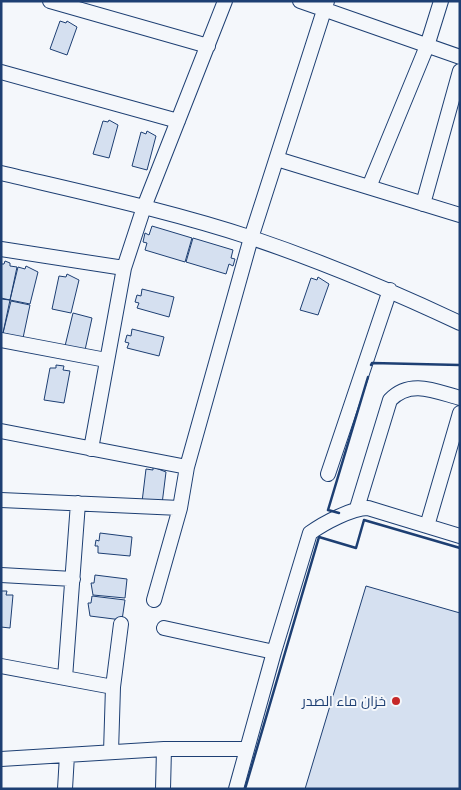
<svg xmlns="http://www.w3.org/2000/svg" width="461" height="790" font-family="'Fira Sans',Cairo,sans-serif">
  <rect width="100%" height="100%" fill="#f4f7fb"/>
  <path fill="#d5e0f0" stroke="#1d3f73" d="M60 21 66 23 67 21 77 27 67 55 50 49Z
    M109 120 118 125 109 158 93 154 103 121 108 122Z
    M147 131 156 136 147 170 132 166 141 132 146 134Z
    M152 226 192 238 185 262 145 250 147 243 143 242 145 233 149 235Z
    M193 238 233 250 231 258 235 259 233 266 229 264 226 274 186 262Z
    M5 261 10 263V266L17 267 10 300 1 298V264H4Z
    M26 266 38 272 30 304 10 300 18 267 25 269Z
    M67 274 79 280 71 313 52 309 59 276 66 277Z
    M318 277 329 284 318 315 300 310 311 278 317 280Z
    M142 289 174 297 169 317 137 308 139 303 135 302 137 295 141 296Z
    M1 299 10 300 3 333H1Z
    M11 301 30 305 23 338 3 333Z
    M73 313 92 318 85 350 65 346Z
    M132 329 164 337 159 356 127 348 129 343 125 342 127 335 131 336Z
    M56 365 64 366 63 370 70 371 64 403 44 400 50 368H56Z
    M153 467 166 472 162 504 142 502 146 469 153 470Z
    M100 533 132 537 130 556 98 553V546H95L96 540 99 541Z
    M95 575 127 579 125 598 93 595 91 583H94Z
    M366 586 460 613V789H305Z
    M1 591H7L6 595H13L10 628 1 627Z
    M92 596 125 600 122 620 90 616 88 603H91Z"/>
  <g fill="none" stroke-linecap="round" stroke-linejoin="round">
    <g stroke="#1d3f73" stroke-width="16">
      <path id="minor" d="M50 1 208 46
        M300 1 460 57
        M1 72 178 121
        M277 159 460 215
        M1 173C85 193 170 211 252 238 323 262 392 291 460 323
        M369 187 427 46 441 1
        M423 204 460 71
        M1 249 124 268
        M1 340 106 360
        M1 431 187 467
        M91 449 124 268 144 207 225 1
        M328 474 390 290
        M1 500 180 508 187 467 251 238 327 1
        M357 508 390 400C410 379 435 391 460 398
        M427 526 460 413
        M1 575 73 579
        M154 600 180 508
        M164 628 274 652
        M1 666 113 687
        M65 678 78 503
        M111 752 113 687 121 624
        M1 759 164 749H247
        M65 789 67 755
        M163 789 164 749
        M236 789 274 652 310 533C324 523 352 508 368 508L460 536"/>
    </g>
    <use href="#minor" stroke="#f4f7fb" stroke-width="14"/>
    <path stroke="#1d3f73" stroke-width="2.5" d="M371 365 372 363 460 365
      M339 513 328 510 368 377
      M245 789 319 537 356 548 364 520 460 548"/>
  </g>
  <circle fill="#c62828" stroke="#f4f7fb" stroke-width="2" cx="396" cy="701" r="5"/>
  <g text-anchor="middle" stroke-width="4" stroke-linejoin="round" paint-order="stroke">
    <g font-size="14" fill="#1d3f73" stroke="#f4f7fb" text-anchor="end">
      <text x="386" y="706">خزان ماء الصدر</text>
    </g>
  </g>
  <rect width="461" height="790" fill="none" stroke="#1d3f73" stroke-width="5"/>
</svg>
